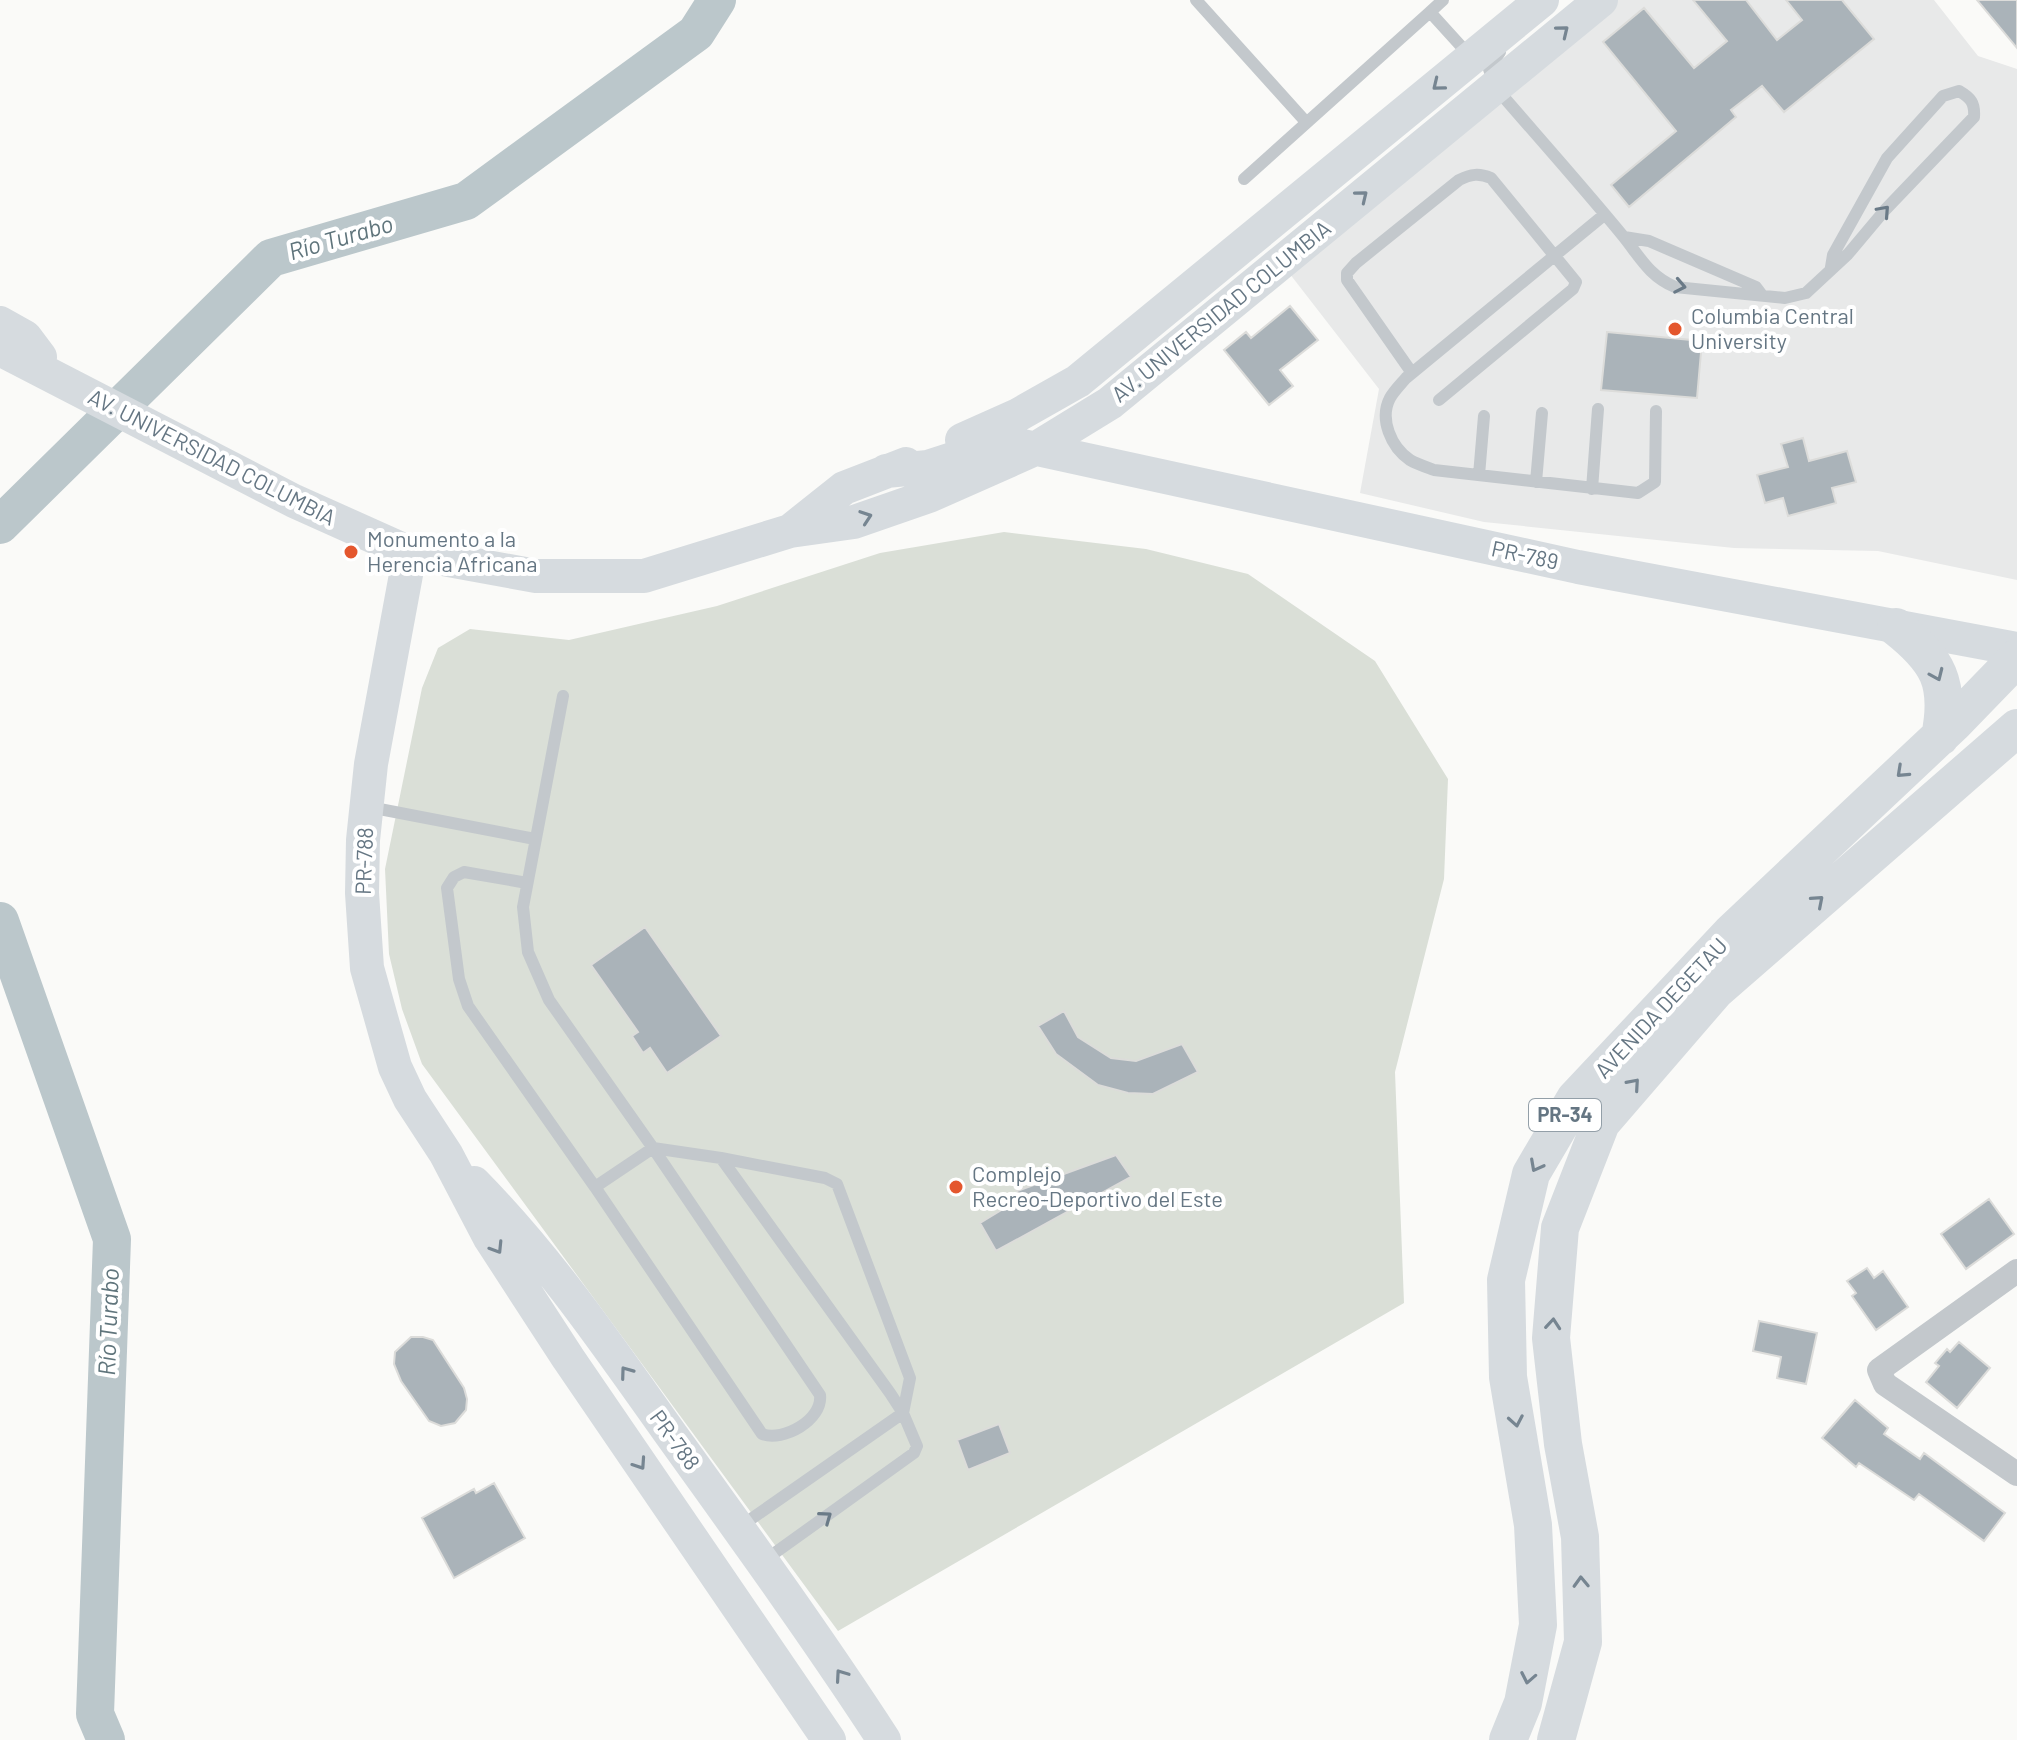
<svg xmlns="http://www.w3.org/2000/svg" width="2017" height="1740" font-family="Barlow,sans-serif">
  <rect width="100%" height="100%" fill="#fafaf8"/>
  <path fill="#e8e9e9" d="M1613 0H1934L1978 56 2017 69V580L1878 551 1734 548 1484 522 1360 493 1379 389 1286 269Z"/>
  <path fill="#dadfd7" d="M1004 532 1146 549 1248 574 1375 661 1448 779 1444 879 1395 1072 1404 1303 838 1631 422 1064 402 1009 389 954 385 869 422 688 438 648 470 629 569 640 717 606 880 553Z"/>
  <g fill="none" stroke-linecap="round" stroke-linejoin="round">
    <path stroke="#bbc7cb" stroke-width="38" d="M0 525 271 258 466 201 696 33 717 0
      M0 921 112 1239 95 1714 106 1740"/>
  </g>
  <path fill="#aab3b9" stroke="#dcdcda" stroke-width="2" d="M1693 0H1746L1777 40 1802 20 1786 0H1842L1874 39 1784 112 1762 86 1731 110 1736 117 1629 207 1611 185 1676 131 1603 42 1644 8 1694 68 1727 41Z
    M1977 0H2017V48Z
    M1290 306 1318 340 1280 370 1293 386 1269 405 1224 350 1246 332 1251 338Z
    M1607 332 1702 341 1697 398 1601 390Z
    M1803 438 1809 461 1847 451 1856 482 1832 488 1836 503 1788 516 1783 498 1765 503 1757 475 1788 467 1781 444Z
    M645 927 721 1036 667 1073 650 1048 643 1053 632 1036 638 1032 591 965Z
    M1064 1011 1078 1037 1111 1058 1136 1061 1182 1044 1198 1072 1153 1094 1128 1093 1098 1085 1056 1054 1038 1026Z
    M1116 1155 1131 1177 996 1251 980 1223 1021 1198 1017 1191Z
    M1989 1199 2014 1234 1966 1269 1941 1234Z
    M1867 1268 1874 1278 1883 1271 1908 1307 1876 1330 1852 1296 1856 1293 1847 1281Z
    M1759 1321 1817 1333 1806 1384 1777 1378 1781 1357 1753 1351Z
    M411 1337H423L433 1340 464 1388 467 1399 466 1410 455 1423 441 1426 429 1421 401 1381 394 1364 395 1352Z
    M1959 1342 1990 1368 1957 1408 1926 1382 1939 1366 1935 1363 1947 1349 1950 1352Z
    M1855 1400 1888 1428 1884 1434 1920 1459 1924 1453 2005 1513 1984 1541 1919 1494 1914 1500 1859 1463 1856 1467 1822 1438Z
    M999 1424 1010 1453 968 1470 957 1440Z
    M494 1483 525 1538 454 1578 422 1518 474 1489 476 1493Z"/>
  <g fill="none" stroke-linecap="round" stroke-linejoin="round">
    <path stroke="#c3c8cc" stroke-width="12" d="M1196 0 1306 122
      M1443 0 1430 12 1469 55
      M1500 52 1489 69 1495 87C1538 137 1582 186 1623 236 1640 257 1649 276 1675 287L1785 298 1806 293 1848 254 1885 210 1974 117C1975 103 1971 98 1959 91L1943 96 1887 158 1833 255 1831 267
      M1244 179 1430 12
      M1604 215 1406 378C1401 384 1394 391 1390 398 1379 419 1391 447 1410 460 1417 464 1426 467 1434 470L1638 493 1655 482 1656 411
      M1624 237 1649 241 1756 287 1762 295
      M1412 373 1347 280V273L1356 263 1459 180C1471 174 1479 173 1491 178L1576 282 1573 289 1439 400
      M1479 475 1484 416
      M1536 482 1542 413
      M1592 489 1598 409
      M563 696 523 907 528 952 549 1000 653 1148 820 1395C823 1420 783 1442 762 1434L595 1187 653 1148 721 1158 825 1178 837 1184 910 1378 903 1413 741 1526
      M369 807 535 839
      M527 883 464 872 454 877 447 888 459 979 468 1006 595 1187
      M721 1158 890 1393 903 1413 917 1446 914 1453 765 1560"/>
    <path stroke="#c3c8cc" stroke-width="24" d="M2017 1271 1879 1370 1885 1384 2017 1474"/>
    <path stroke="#d6dbdf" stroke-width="34" d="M0 323 25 337 40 357
      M0 349 294 501 410 553 536 576H644L790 531 854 522 929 496 1035 449 1110 403 1601 0
      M962 440 1018 415 1078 381 1542 0
      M886 471 928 467 996 445 1014 444 1578 567 2017 649
      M790 531 844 488 906 464
      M410 553 371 764 363 840 362 893 367 968 395 1067 410 1099 446 1154 490 1238 568 1358 829 1740
      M474 1183C550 1260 610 1349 672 1436 744 1536 817 1637 884 1740"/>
    <path stroke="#d6dbdf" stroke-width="38" d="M1896 627C1938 660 1951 683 1940 737
      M1508 1740 1523 1703 1538 1625 1533 1525 1508 1377 1506 1280 1531 1174 1575 1099 1732 932 1953 724 2017 658
      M1556 1740 1583 1642 1580 1537 1563 1444 1551 1338 1560 1228 1601 1123 1715 991 2017 728"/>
  </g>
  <defs><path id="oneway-chevron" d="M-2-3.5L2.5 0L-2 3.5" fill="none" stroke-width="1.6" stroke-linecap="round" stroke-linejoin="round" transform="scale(2)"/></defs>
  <g stroke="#768591">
    <use href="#oneway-chevron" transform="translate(1563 31) rotate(-39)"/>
    <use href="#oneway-chevron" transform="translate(1438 85) rotate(141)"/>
    <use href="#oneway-chevron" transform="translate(1362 196) rotate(-39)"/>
    <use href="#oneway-chevron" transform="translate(866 517) rotate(-19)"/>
    <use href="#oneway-chevron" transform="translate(1937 675) rotate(66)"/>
    <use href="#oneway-chevron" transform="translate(1902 772) rotate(137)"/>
    <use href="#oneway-chevron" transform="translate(1818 901) rotate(-41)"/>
    <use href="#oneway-chevron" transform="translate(1634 1084) rotate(-49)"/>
    <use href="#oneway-chevron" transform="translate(1536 1166) rotate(118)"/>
    <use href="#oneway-chevron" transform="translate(497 1248) rotate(58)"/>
    <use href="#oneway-chevron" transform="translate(1553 1324) rotate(-85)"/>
    <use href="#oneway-chevron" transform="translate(626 1372) rotate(-126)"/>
    <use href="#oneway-chevron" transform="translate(1516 1421) rotate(80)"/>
    <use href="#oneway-chevron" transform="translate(640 1464) rotate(56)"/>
    <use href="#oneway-chevron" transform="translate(1581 1582) rotate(-92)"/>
    <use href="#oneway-chevron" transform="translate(841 1675) rotate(-125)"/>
    <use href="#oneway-chevron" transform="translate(1528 1678) rotate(101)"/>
  </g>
  <g stroke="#6a7a87">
    <use href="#oneway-chevron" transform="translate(1884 211) rotate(-48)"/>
    <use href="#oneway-chevron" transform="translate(1680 286) rotate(11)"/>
    <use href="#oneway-chevron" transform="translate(826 1517) rotate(-36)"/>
  </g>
  <g fill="#e4572e" stroke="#fff" stroke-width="3">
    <circle cx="1675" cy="329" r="8"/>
    <circle cx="351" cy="552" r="8"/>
    <circle cx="956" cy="1187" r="8"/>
  </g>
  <g text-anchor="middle" stroke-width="8" stroke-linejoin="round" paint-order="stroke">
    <rect fill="#fff" stroke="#939fa8" stroke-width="2" x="1529" y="1099" width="72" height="32" rx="6"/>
    <g font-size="20" font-weight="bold" fill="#657683">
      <text x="1565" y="1122">PR-34</text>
    </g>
    <g font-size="22" fill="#657683" stroke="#fff">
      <text transform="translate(1221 311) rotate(-39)" y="8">AV. UNIVERSIDAD COLUMBIA</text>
      <text transform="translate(212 457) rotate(27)" y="8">AV. UNIVERSIDAD COLUMBIA</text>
      <text transform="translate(1525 555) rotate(12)" y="8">PR-789</text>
      <text transform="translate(364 861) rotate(-88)" y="8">PR-788</text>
      <text transform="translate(1661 1008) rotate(-47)" y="8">AVENIDA DEGETAU</text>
      <text transform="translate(675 1440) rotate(54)" y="8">PR-788</text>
    </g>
    <g font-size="22" fill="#657683" stroke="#fff" text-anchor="start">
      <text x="1691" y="324">Columbia Central<tspan x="1691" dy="25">University</tspan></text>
      <text x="367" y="547">Monumento a la<tspan x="367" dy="25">Herencia Africana</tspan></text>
      <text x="972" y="1182">Complejo<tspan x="972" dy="25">Recreo-Deportivo del Este</tspan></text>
    </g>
    <g font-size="24" font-style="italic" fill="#60757c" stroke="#fff">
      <text transform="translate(341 238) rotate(-16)" y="8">Río Turabo</text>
      <text transform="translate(109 1322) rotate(-88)" y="8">Río Turabo</text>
    </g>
  </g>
</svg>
